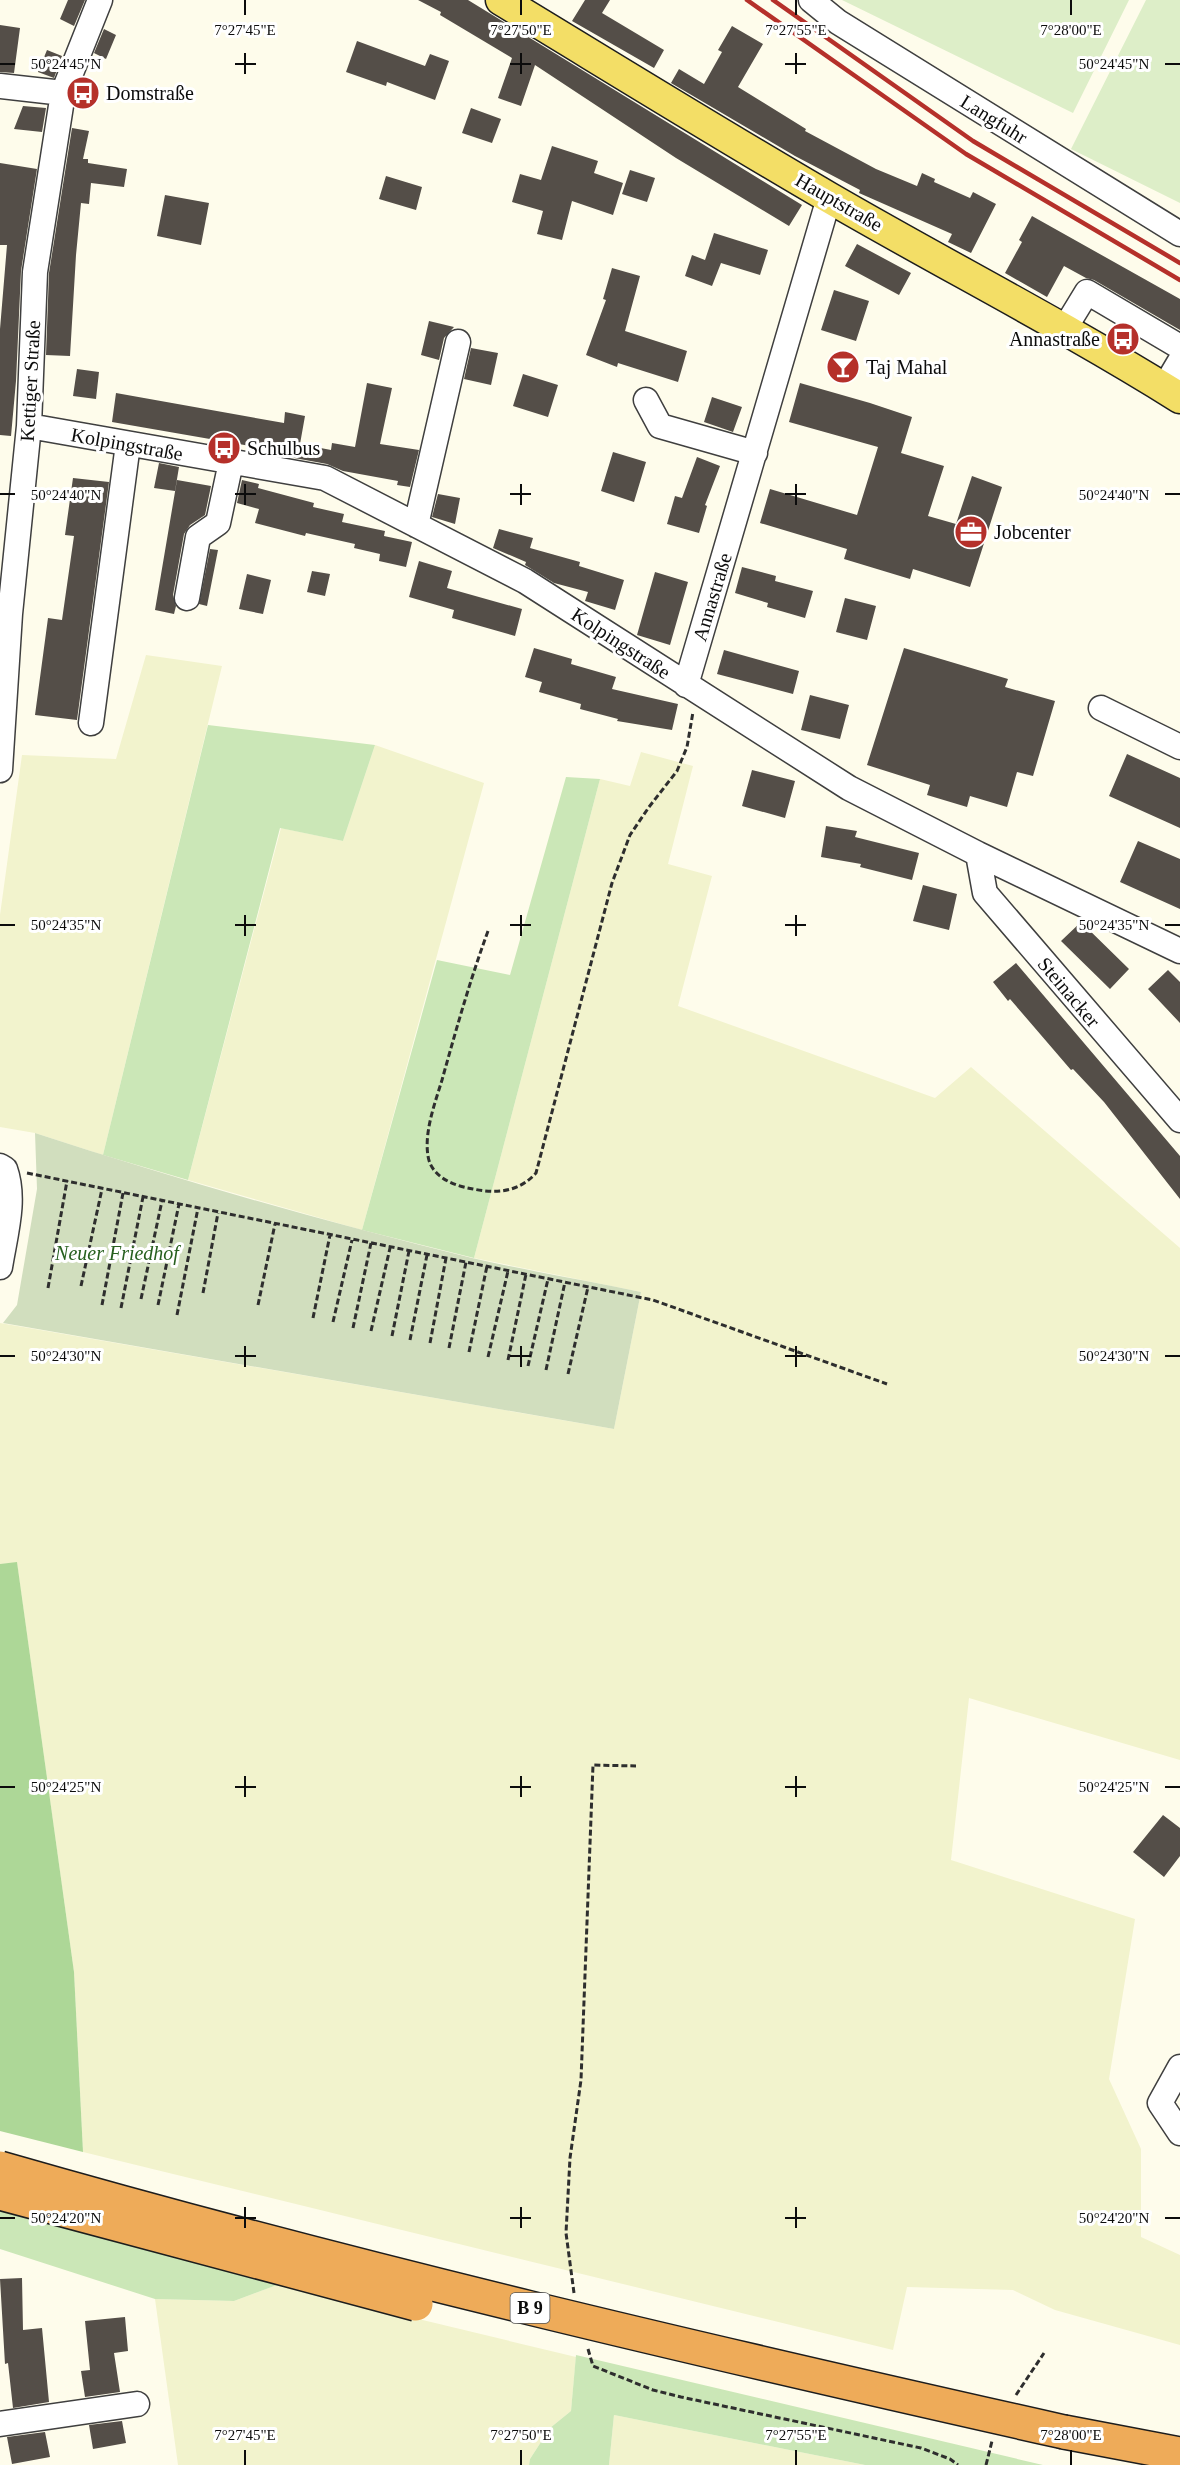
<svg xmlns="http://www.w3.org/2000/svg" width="1180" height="2465" font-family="'Times New Roman',serif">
  <rect width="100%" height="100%" fill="#fefceb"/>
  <path fill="#f2f3cd" d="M146 655 222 666 103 1155 35 1133 0 1127V915L22 755 116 759Z
    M375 745 484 783 362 1230 188 1180 281 828 343 841Z
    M641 752 693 766 668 864 712 876 678 1006 935 1098 971 1067 1180 1248V1760L969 1698 951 1860 1135 1919 1109 2079 1141 2149V2237L1180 2255V2345L1055 2310 1013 2290 907 2287 893 2350 83 2152 74 1972 17 1563 0 1564V1323L614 1429 641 1292 474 1258 600 779 630 786Z
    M277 2285 576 2357 571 2411 550 2428 530 2459 529 2465H178L155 2299 234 2301Z
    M614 2415 865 2465H609Z"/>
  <path fill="#cbe7b7" d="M208 725 375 745 343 841 280 828 188 1180 103 1155Z
    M566 777 600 779 474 1258 362 1230 437 960 510 975Z
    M0 2207 277 2285 234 2301 155 2299 0 2249Z
    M576 2355 1043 2465H865L614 2415 609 2465H529L530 2459 550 2428 571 2411Z"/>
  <path fill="#add797" d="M17 1562 74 1972 83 2152 0 2131V1564Z"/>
  <path fill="#d1debe" d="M35 1133C179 1180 325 1222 472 1258 528 1271 585 1280 641 1292L614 1429 3 1323 17 1305 37 1189Z"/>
  <path fill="#ddeec8" d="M842 0H1129L1073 113Z
    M1146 0H1180V203L1071 149Z"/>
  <path fill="#544e48" d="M68 0H85L74 26 60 19Z
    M418 0H468L802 205 789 226 676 158 535 65 521 106 498 98 512 58 440 15 441 12Z
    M585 0H610L602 13 664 50 654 68 572 21Z
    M0 25 20 28 14 73 0 72Z
    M732 26 763 44 738 87 806 129 805 131 876 169 917 186 922 173 935 179 934 182 970 198 973 192 996 204 971 253 948 242 952 234 859 193 860 190 795 156 671 83 679 69 704 84 722 52 718 50Z
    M104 29 116 35 106 59 94 53Z
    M357 41 425 66 430 54 449 61 435 100 387 82 386 86 346 72Z
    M47 50 62 56 54 78 38 72Z
    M23 106 46 108 42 132 14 129Z
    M471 108 501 119 492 143 462 133Z
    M72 128 89 131 83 159H88V163L127 169 124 187 91 183 89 204 81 203 76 255 70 356 46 355 49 273Z
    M552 146 598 161 594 173 623 183 613 215 572 201 562 240 537 234 543 211 512 202 520 174 541 180Z
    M0 163 37 169 21 271 16 381 11 436 0 435V329L7 245H0Z
    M630 170 655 178 647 202 622 194Z
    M386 176 422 187 416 210 379 199Z
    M165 195 209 203 201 245 157 236Z
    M1032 216 1180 299V330L1094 280 1086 278 1064 266 1047 297 1005 273 1022 242 1019 240Z
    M714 233 768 250 760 275 721 263 712 286 685 276 692 255 705 260Z
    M857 244 911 273 899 295 845 266Z
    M612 268 640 276 625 331 687 351 678 382 618 363 617 367 586 355 606 300 603 299Z
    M834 290 869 301 856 341 821 330Z
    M429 321 454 327 444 338 439 360 421 355Z
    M471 348 498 353 491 385 464 379Z
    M77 369 99 372 96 399 73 396Z
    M523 374 558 385 548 417 513 406Z
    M367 383 392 388 380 444 419 450 410 487 397 485 398 481 343 471 327 464 278 455 279 451 112 422 116 393 284 423 285 412 305 416 300 444 331 450 332 443 355 447Z
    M800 383 870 403 912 417 901 453 944 466 928 516 956 524 972 476 1002 487 970 587 913 569 910 579 844 559 847 549 760 523 770 489 857 515 878 447 789 422Z
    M712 397 742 407 733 432 704 422Z
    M613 452 646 462 634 502 601 491Z
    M697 457 720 466 705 505 707 506 699 533 667 524 675 496 682 498Z
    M159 463 179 467 175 491 154 488Z
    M73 478 109 482 77 720 35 715 48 618 62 620 74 536 65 535Z
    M177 480 211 486 205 515 190 525 184 534 173 595 176 606 174 614 155 610Z
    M242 480 259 484 258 488 314 503 313 507 344 514 342 522 385 531 384 536 412 542 406 567 379 561 380 554 354 548 355 544 306 533 305 536 255 523 259 509 237 503Z
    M438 494 460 498 455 524 432 517Z
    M499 529 533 538 530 548 580 562 579 566 624 580 615 610 585 601 588 592 554 583 525 565 526 562 493 548Z
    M210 549 218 550 207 606 199 604Z
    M419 561 452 571 447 588 522 609 515 636 452 618 454 610 409 597Z
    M742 567 776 576 775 581 813 591 805 618 767 607 768 603 735 593Z
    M312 571 330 574 325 596 307 592Z
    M655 572 688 582 670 645 637 635Z
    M247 574 271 580 263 614 239 609Z
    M845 598 876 606 867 640 836 632Z
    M534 648 572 659 571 664 616 677 612 689 678 704 672 730 617 721 618 719 580 709 581 704 539 692 542 682 525 677Z
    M904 648 1008 679 1005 687 1055 701 1033 776 1017 772 1007 807 970 796 967 807 927 795 930 785 867 765Z
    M724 650 799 671 793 694 717 674Z
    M810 695 849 705 840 739 801 730Z
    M1127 754 1180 778V828L1109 796Z
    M752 770 795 781 785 818 742 806Z
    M826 826 857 831 855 837 919 853 912 880 860 867 861 864 821 857Z
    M1138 841 1180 859V909L1120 882Z
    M923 885 957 894 949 930 913 921Z
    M1081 922 1129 969 1110 989 1061 941Z
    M1016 963 1180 1156V1199L1104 1102 1073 1069 1071 1070 1010 999 1008 1001 993 982Z
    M1168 970 1180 982V1023L1148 989Z
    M1163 1815 1180 1828V1856L1164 1877 1133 1852Z
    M22 2278 23 2330 42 2328 49 2402 13 2408 8 2363 5 2364 0 2279Z
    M125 2317 128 2351 114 2353 120 2392 85 2397 81 2371 90 2370 85 2321Z
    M122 2421 126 2443 93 2449 89 2425Z
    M45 2432 50 2457 12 2464 7 2437Z"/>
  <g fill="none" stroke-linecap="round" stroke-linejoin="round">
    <g stroke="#3f3f3f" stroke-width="27">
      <path id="minor" d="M811 0 838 22 1180 234
        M0 86 63 93
        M1065 328 1087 292 1180 347
        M1164 388 1180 361
        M646 400 660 426 755 453
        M29 426 325 478 525 581 849 788 978 854 1180 951
        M416 525 458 342
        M187 598 198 537 218 523 231 462
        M686 685 829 198
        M1101 708 1180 747
        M91 723 128 444
        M0 770 10 614 29 426 35 272 63 93 100 0
        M978 854 985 893 1180 1120
        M0 1166 5 1169C16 1200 5 1235 0 1267
        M1180 2067 1160 2103 1180 2133
        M0 2424 137 2404"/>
    </g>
    <g stroke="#1d1d1d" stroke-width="33">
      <path id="major" d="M501 0C610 66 718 133 828 197 945 265 1065 326 1180 398"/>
    </g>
    <g stroke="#1d1d1d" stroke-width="36">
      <path id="highway" d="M1064 2432 1180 2454"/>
    </g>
    <path stroke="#2e2e2e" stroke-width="3" stroke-dasharray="6 3" stroke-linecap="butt" d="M488 931C470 980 456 1030 442 1080 435 1103 424 1132 428 1156 431 1177 454 1186 473 1189 497 1194 519 1192 536 1173L612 883 630 835 649 807 677 771 687 747 693 712
      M27 1173 653 1300 887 1384
      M81 1286 102 1189
      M48 1288 67 1181
      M203 1293 218 1213
      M141 1299 162 1201
      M102 1305 123 1193
      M158 1305 179 1204
      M258 1305 275 1224
      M121 1308 143 1197
      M177 1315 198 1208
      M313 1318 330 1235
      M333 1322 352 1240
      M353 1328 371 1243
      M371 1331 390 1248
      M392 1336 409 1251
      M410 1340 427 1255
      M430 1343 446 1258
      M449 1348 466 1262
      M469 1352 487 1266
      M488 1357 508 1271
      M508 1360 526 1274
      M528 1366 548 1279
      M546 1370 565 1282
      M568 1374 588 1287
      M574 2293 566 2233 570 2158 581 2080 593 1765 636 1766
      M588 2349 593 2366 653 2390 681 2397 921 2448 950 2459 958 2465
      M1016 2395 1044 2353
      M986 2465 992 2441"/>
    <use href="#minor" stroke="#fff" stroke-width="24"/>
    <use href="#major" stroke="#f3de66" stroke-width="30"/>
    <use href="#highway" stroke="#eeab59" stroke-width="33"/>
    <path stroke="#b5302a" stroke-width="4.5" d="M747 0 966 154 1180 280
      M773 0 973 141 1180 263"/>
    <g stroke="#1d1d1d" stroke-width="36" stroke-linecap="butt">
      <path id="highway-bridge" d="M0 2168C351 2269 707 2352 1064 2432
        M0 2193 416 2304"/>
    </g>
    <use href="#highway-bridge" stroke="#eeab59" stroke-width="33"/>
  </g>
  <path fill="none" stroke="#0c0c0c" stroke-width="2" d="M245 0V15M521 0V15M796 0V15M1071 0V15M245 53V74M521 53V74M796 53V74M0 64H15M235 64H256M510 64H531M785 64H806M1165 64H1180M245 484V505M521 484V505M796 484V505M0 494H15M235 494H256M510 494H531M785 494H806M1165 494H1180M245 915V936M521 915V936M796 915V936M0 925H15M235 925H256M510 925H531M785 925H806M1165 925H1180M245 1346V1367M521 1346V1367M796 1346V1367M0 1356H15M235 1356H256M510 1356H531M785 1356H806M1165 1356H1180M245 1776V1797M521 1776V1797M796 1776V1797M0 1787H15M235 1787H256M510 1787H531M785 1787H806M1165 1787H1180M245 2207V2228M521 2207V2228M796 2207V2228M0 2218H15M235 2218H256M510 2218H531M785 2218H806M1165 2218H1180M245 2450V2465M521 2450V2465M796 2450V2465M1071 2450V2465"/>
  <defs>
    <g id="bus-disc" transform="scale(1.725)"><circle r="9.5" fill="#b5302a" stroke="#fff"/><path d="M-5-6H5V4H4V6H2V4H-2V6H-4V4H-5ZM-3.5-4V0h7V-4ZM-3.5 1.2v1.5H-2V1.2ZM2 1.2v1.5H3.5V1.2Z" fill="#fff"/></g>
    <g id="bar-disc" transform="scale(1.725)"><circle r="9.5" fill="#b5302a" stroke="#fff"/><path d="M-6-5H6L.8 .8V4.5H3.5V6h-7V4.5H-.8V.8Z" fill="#fff"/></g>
    <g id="office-disc" transform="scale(1.725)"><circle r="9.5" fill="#b5302a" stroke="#fff"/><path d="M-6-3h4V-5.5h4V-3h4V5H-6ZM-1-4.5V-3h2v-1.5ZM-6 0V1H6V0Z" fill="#fff"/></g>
  </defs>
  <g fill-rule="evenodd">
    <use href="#bus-disc" x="83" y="93"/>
    <use href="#bus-disc" x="1123" y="339"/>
    <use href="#bar-disc" x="843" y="367"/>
    <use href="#bus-disc" x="224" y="448"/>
    <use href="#office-disc" x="971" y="532"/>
  </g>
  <g text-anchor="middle" stroke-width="6" stroke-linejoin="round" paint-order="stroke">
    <rect fill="#fff" stroke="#555" stroke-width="1.5" x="510.5" y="2293" width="39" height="30" rx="4.5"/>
    <g font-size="18" font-weight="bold" fill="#0c0c0c">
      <text x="530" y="2314">B 9</text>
    </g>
    <g font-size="20" fill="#0c0c0c" stroke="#fff" text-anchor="start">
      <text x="106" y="100">Domstraße</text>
      <text x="1100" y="346" text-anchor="end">Annastraße</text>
      <text x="866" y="374">Taj Mahal</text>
      <text x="247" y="455">Schulbus</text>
      <text x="994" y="539">Jobcenter</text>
    </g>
    <g font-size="20" fill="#0c0c0c" stroke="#fff">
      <text transform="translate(994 119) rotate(32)" y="7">Langfuhr</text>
      <text transform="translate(839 202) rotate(30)" y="7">Hauptstraße</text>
      <text transform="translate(30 381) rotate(-87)" y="7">Kettiger Straße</text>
      <text transform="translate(127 444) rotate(10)" y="7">Kolpingstraße</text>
      <text transform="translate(712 597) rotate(-73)" y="7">Annastraße</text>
      <text transform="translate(621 643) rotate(33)" y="7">Kolpingstraße</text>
      <text transform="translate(1069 992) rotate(50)" y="7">Steinacker</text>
    </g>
    <g font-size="20" font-style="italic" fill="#27601f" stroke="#fff">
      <text x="117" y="1260">Neuer Friedhof</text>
    </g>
  </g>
  <g font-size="15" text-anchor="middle" fill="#0c0c0c" stroke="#fff" stroke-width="6" stroke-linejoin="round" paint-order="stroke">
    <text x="245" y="35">7°27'45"E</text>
    <text x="521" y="35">7°27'50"E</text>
    <text x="796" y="35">7°27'55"E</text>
    <text x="1071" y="35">7°28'00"E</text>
    <text x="66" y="69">50°24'45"N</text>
    <text x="1114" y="69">50°24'45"N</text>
    <text x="66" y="500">50°24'40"N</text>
    <text x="1114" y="500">50°24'40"N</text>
    <text x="66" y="930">50°24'35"N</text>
    <text x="1114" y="930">50°24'35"N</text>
    <text x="66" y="1361">50°24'30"N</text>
    <text x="1114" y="1361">50°24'30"N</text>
    <text x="66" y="1792">50°24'25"N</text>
    <text x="1114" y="1792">50°24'25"N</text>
    <text x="66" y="2223">50°24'20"N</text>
    <text x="1114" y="2223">50°24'20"N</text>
    <text x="245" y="2440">7°27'45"E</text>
    <text x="521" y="2440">7°27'50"E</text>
    <text x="796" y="2440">7°27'55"E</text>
    <text x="1071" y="2440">7°28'00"E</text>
  </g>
</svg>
